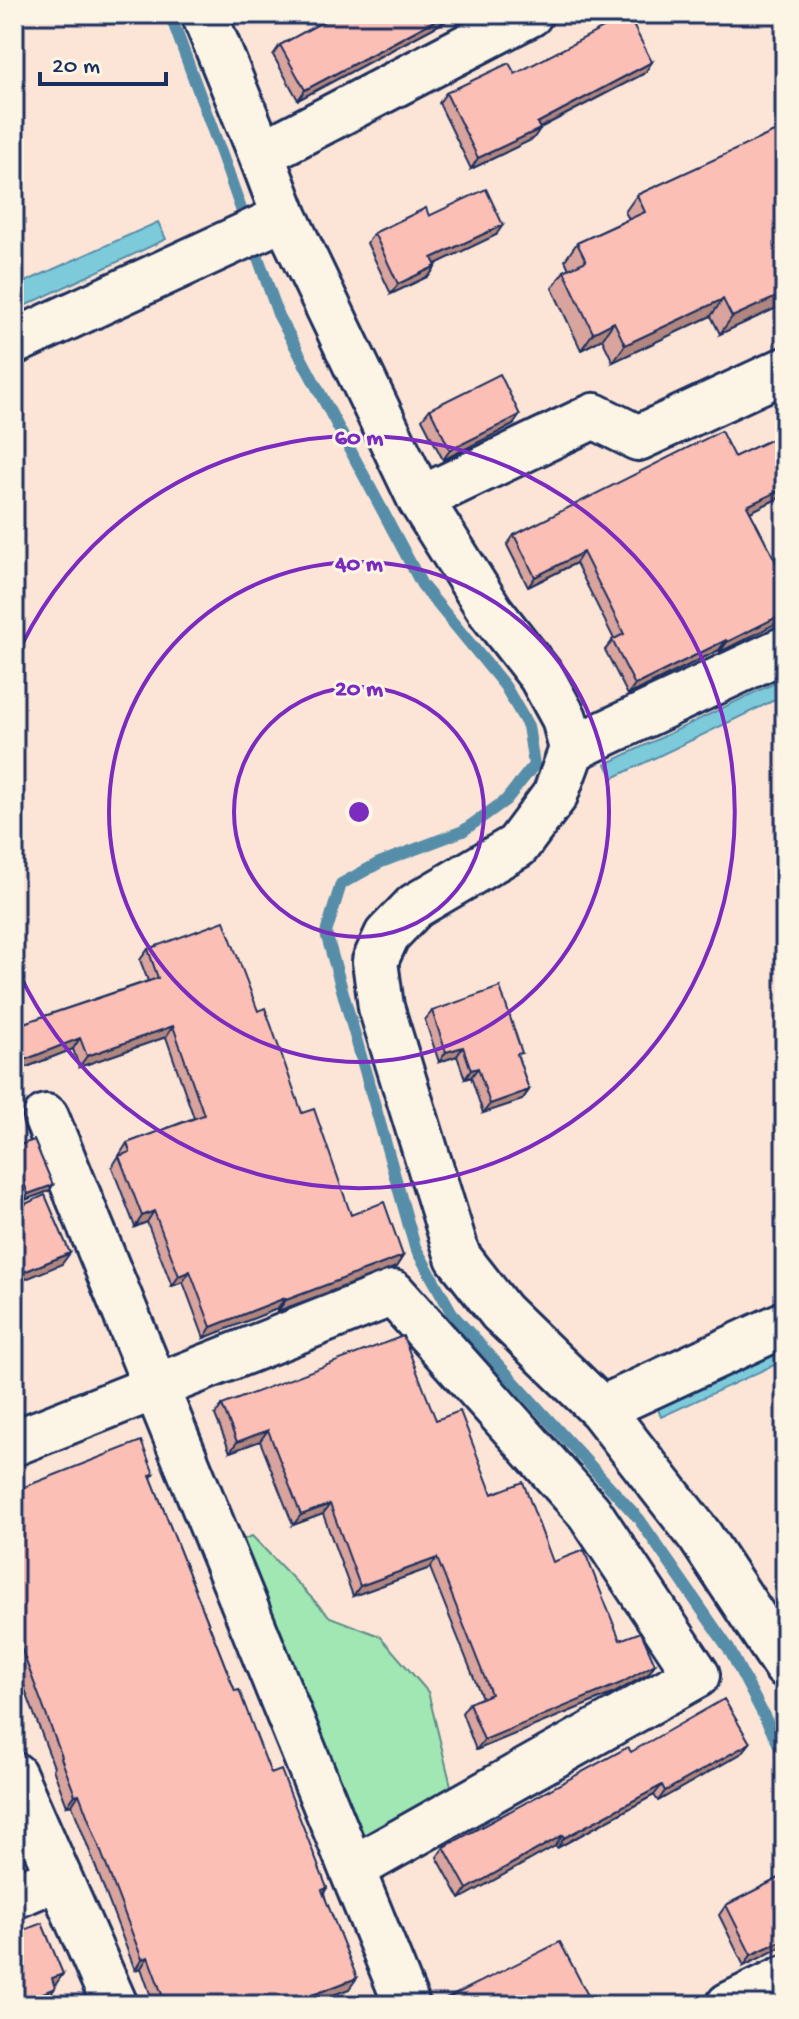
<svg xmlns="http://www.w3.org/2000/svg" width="799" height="2019" font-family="'Gochi Hand',sans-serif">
  <rect width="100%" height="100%" fill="#fce5d7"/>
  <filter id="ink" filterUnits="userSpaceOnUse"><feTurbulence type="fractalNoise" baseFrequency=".0125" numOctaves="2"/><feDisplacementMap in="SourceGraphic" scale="16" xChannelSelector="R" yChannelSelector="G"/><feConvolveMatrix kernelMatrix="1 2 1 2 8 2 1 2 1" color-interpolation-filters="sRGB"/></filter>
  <g filter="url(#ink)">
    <path fill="#a1e7b3" stroke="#5e8b88" stroke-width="2" d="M252 1536 330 1617 380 1636 428 1692 454 1798 361 1852 232 1544Z"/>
    <path fill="#7dcbda" stroke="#568da8" stroke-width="2" d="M158 222 166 239 14 311V287Z
      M785 678V695L613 778 606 764Z
      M785 1345V1360L661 1417 656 1404Z"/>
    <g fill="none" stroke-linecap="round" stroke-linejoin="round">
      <path stroke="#568da8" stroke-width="12" d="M170 14 222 155 278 314 422 585 505 686 528 726 534 765 506 800 463 831 379 863 341 884 326 933 415 1247 453 1315 639 1519 729 1649 785 1756"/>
      <g stroke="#1b2f5e" stroke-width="50">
        <path id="minor" d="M204 14 261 154 285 217 420 499 491 612 541 676 564 718 572 749 555 795 517 846 415 906 387 935 375 961 381 1007 458 1257 501 1312 601 1409 700 1536 785 1665
          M261 154 530 14
          M14 342 285 217
          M420 499 594 416 638 438 785 370
          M572 749 785 649
          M46 1117 407 2005
          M601 1409 785 1324
          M14 1443 393 1293 589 1512 697 1675 352 1869
          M14 1775 115 2005
          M14 1896 59 1877
          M729 2005 785 1978"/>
      </g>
      <use href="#minor" stroke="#fcf5e5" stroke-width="44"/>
    </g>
    <path fill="#d8a49d" stroke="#1b2f5e" stroke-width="2" d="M459 14 298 100 273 55 280 45Z
      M645 73 540 128 533 139 471 169 439 103 446 93 515 74Z
      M785 127V304L720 334 711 316 613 362 602 339 581 350 552 288 564 271 569 269 565 260 577 243 629 219 625 212 637 195Z
      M429 216 496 235 435 264 436 266 429 276 391 294 367 243 374 233Z
      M430 409 513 425 443 460 422 419Z
      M785 433V495L750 512 785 579 720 652 719 650 628 695 605 650 614 639 576 563 528 587 507 545 514 535 734 457Z
      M148 949 258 1011 302 1113 351 1215 403 1256 396 1267 278 1311 277 1309 204 1338 183 1282 172 1286 147 1222 135 1227 112 1167 127 1143 194 1118 166 1037 79 1067 73 1049 14 1072V1014L18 1025 148 981 140 960Z
      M432 1011 518 1058 529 1090 522 1100 483 1113 471 1077 465 1079 457 1056 439 1062 425 1020Z
      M14 1147 53 1185 49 1191 25 1200 14 1171Z
      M222 1405 436 1420 492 1494 553 1562 620 1640 655 1664 648 1674 614 1693 476 1750 462 1713 469 1703 482 1698 430 1568 353 1596 323 1514 293 1525 260 1441 230 1452 215 1415Z
      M154 1474 151 1478 235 1691 271 1774 327 1888 324 1893 349 1989 307 2005H154L141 1968 135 1970 72 1805 67 1806 53 1769 54 1767 14 1660V1491Z
      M750 1743 742 1753 658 1801 654 1795 557 1848 555 1846 460 1899 437 1857 444 1847 631 1752Z
      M785 1875V1945L744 1966 719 1915 726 1905Z"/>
    <path fill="#b0867f" stroke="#1b2f5e" stroke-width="2" d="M447 14H459L298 100 305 90Z
      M652 62 645 73 530 133 537 123Z
      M540 129 533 139 471 169 478 158Z
      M503 225 496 235 425 269 432 258Z
      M436 266 429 276 391 294 398 284Z
      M785 293V304L720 334 732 317Z
      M723 299 711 316 613 362 625 345Z
      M614 322 602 339 581 350 593 333Z
      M520 415 513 425 443 460 450 450Z
      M785 488V495L740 517 747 506Z
      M583 552 576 563 528 587 535 577Z
      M785 613V619L720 652 727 642Z
      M726 640 719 650 628 695 635 685Z
      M173 1026 166 1037 79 1067 87 1056Z
      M80 1038 73 1049 14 1072V1064Z
      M463 1047 457 1056 439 1062 446 1052Z
      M478 1068 471 1077 465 1079 471 1070Z
      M529 1090 522 1100 483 1113 490 1104Z
      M53 1185 49 1191 25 1200 28 1194Z
      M154 1211 147 1222 135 1227 142 1216Z
      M70 1253 62 1264 14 1284V1276Z
      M403 1256 396 1267 278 1311 286 1300Z
      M190 1271 183 1282 172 1286 179 1276Z
      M285 1298 277 1309 204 1338 211 1327Z
      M268 1430 260 1441 230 1452 237 1442Z
      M330 1504 323 1514 293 1525 301 1515Z
      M437 1558 430 1568 353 1596 360 1586Z
      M655 1664 648 1674 614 1693 476 1750 484 1740Z
      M750 1743 742 1753 658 1801 665 1791Z
      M662 1785 654 1795 557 1848 564 1838Z
      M79 1794 72 1805 67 1806 75 1795Z
      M563 1835 555 1846 460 1899 467 1889Z
      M25 1857 18 1867 14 1869V1861Z
      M785 1939V1945L744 1966 751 1955Z
      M148 1957 141 1968 135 1970 142 1959Z
      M63 1974 56 1984 44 1989 52 1978Z
      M357 1978 349 1989 307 2005H286Z
      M55 1988 48 1999 32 2005H14Z"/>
    <path fill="#fbbfb6" stroke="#1b2f5e" stroke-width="2" d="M337 14H447L305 90 280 45Z
      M628 15 652 62 537 123 540 129 478 158 446 93 509 63 515 74Z
      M785 127V293L732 317 723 299 625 345 614 322 593 333 564 271 586 261 577 243 645 212 637 195Z
      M486 189 503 225 432 258 436 266 398 284 374 233 426 208 429 216Z
      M500 374 520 415 450 450 430 409Z
      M721 431 734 457 785 433V488L747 506 785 579V613L727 642 726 640 635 685 612 640 624 634 583 552 535 577 514 535Z
      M224 921 258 1011 265 1008 302 1113 314 1109 351 1215 384 1202 403 1256 286 1300 285 1298 211 1327 190 1271 179 1276 154 1211 142 1216 119 1156 130 1152 127 1143 204 1115 173 1026 87 1056 80 1038 14 1064V1014L18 1025 158 978 148 949Z
      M500 987 522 1053 517 1054 529 1090 490 1104 478 1068 471 1070 463 1047 446 1052 432 1011Z
      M34 1140 53 1185 28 1194 14 1155V1147Z
      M45 1195 70 1253 14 1276V1209Z
      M403 1336 436 1420 460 1411 492 1494 523 1482 553 1562 584 1550 620 1640 641 1632 655 1664 621 1683 484 1740 469 1703 491 1694 437 1558 360 1586 330 1504 301 1515 268 1430 237 1442 222 1405Z
      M141 1441 154 1474 150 1475 235 1691 239 1690 271 1774 281 1770 327 1888 322 1890 357 1978 286 2005H166L148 1957 142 1959 79 1794 75 1795 61 1758 62 1757 14 1629V1491Z
      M724 1699 750 1743 665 1791 662 1785 564 1838 563 1835 467 1889 444 1847 628 1747 631 1752Z
      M14 1831 25 1857 14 1861Z
      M785 1875V1939L751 1955 726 1905Z
      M42 1923 63 1974 52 1978 55 1988 14 2005V1934Z
      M560 1942 593 2005H444L442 2001Z"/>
  </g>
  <g fill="none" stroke="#7b2cbf" stroke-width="4">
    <circle cx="359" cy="812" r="125"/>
    <circle cx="359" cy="812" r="250"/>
    <path d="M14 662A376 376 0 1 1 14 962"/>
  </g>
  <circle cx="359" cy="812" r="12" fill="#7b2cbf" stroke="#fcf5e5" stroke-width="4"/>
  <g font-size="24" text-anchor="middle" font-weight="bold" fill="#7b2cbf" stroke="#fcf5e5" stroke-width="6" stroke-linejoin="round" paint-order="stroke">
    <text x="359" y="444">60 m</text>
    <text x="359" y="570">40 m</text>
    <text x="359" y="695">20 m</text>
  </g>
  <rect width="799" height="2019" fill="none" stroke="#fcf5e5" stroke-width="48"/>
  <rect x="24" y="24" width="751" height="1971" fill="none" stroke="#1b2f5e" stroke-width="3" filter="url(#ink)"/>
  <path d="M40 72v12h126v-12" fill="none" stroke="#1b2f5e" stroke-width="4"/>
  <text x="52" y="72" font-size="24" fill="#1b2f5e" stroke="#fcf5e5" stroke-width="6" paint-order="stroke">20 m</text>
</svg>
